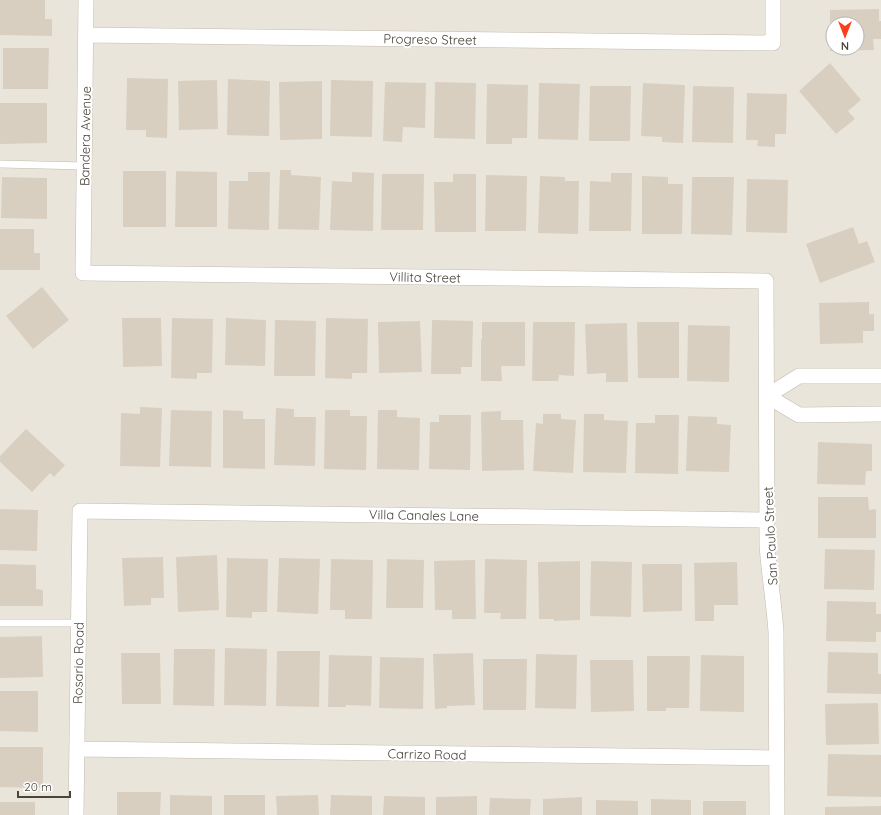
<svg xmlns="http://www.w3.org/2000/svg" width="881" height="815" font-family="Quicksand,sans-serif">
  <rect width="100%" height="100%" fill="#f6f3ec"/>
  <path fill="#eae5da" fill-rule="evenodd" d="M0 0H881V815H0ZM833 24H857V48H833Z"/>
  <path fill="#d8cfc1" fill-rule="evenodd" d="M0 0H45V19H52V36L0 35Z
    M879 9V21H881V39H873L874 50 830 51V10ZM833 24H857V48H833Z
    M3 48H49L48 89H3Z
    M830 63 861 100 848 111 855 119 836 134 799 91Z
    M127 78 168 79 167 138 146 137V130H126Z
    M228 79 270 81 269 136 227 135Z
    M217 80 218 129 179 130 178 81Z
    M331 80 373 81 372 137 330 136Z
    M322 81V139L280 140 279 82Z
    M385 82 426 83 425 128 403 127 402 142 383 141Z
    M435 82 476 83 475 139 434 138Z
    M539 83 580 84 578 140 538 139Z
    M643 83 685 85 683 143 662 142V137L641 136Z
    M487 84 528 85 527 138H512V144H486Z
    M590 86H631L630 141H589Z
    M693 86 734 87 733 143 692 142Z
    M747 93 787 94 786 134H775V147L757 146 758 140H746Z
    M0 103H47V143L0 144Z
    M280 170H291V175L321 177 319 230 278 229Z
    M123 171H166V227H123Z
    M176 171 217 172V227H175Z
    M248 172H270L269 230 228 229 229 181H248Z
    M352 172 374 173 373 231 330 230 332 181 352 182Z
    M611 173H632L631 231H589L590 181 611 182Z
    M382 174H424L423 230H381Z
    M453 174H476V232H435L434 182H453Z
    M486 175 527 176 526 231H485Z
    M540 176 565 177V181H579L578 234 538 233Z
    M642 176 668 177V184H683L682 234H642Z
    M2 177 47 178V219L1 218Z
    M692 177H734L732 235 691 234Z
    M747 179 788 180 787 233 746 232Z
    M853 227 859 244 867 241 875 262 820 283 806 244Z
    M0 229H34V253H40V270H0Z
    M42 287 69 320 33 349 6 316Z
    M869 302V314H874V331H863V343L820 344 819 303Z
    M122 318H161L162 366 123 367Z
    M172 318 213 319 212 373H197V379L171 378Z
    M226 318 266 320 265 366 225 365Z
    M326 318 368 319 367 373H352V379L325 378Z
    M275 320 316 321 315 376H274Z
    M432 320 473 321 472 367H461V374H431Z
    M420 321 422 372 379 373 378 322Z
    M482 322H525V366H501L502 381H481V339H482Z
    M533 322H575L574 376 559 375 558 381H532Z
    M637 322H679V378H638Z
    M627 323 628 382H606V373L587 374 585 324Z
    M688 325 730 326 729 382 687 381Z
    M140 407 162 408 160 467 120 466 121 413 140 414Z
    M276 408 294 409V417H316L315 466 274 465Z
    M171 410 212 411 211 467 169 466Z
    M223 410 243 411V419H265V469L223 468Z
    M325 410H350V416H367L366 470 324 469Z
    M378 410H397V417L420 418 419 470 377 469Z
    M501 411V420H523L524 470 482 471 481 412Z
    M543 414H561V419L576 420 573 473 533 471 536 423 543 424Z
    M584 414H604V420L628 421 626 473 583 472Z
    M439 415H471L470 470 429 469 430 422H439Z
    M655 415H679L678 474 635 473 636 423H655Z
    M688 416 717 417V424L731 425 729 472 686 471Z
    M26 429 65 465 54 477 50 473 32 492 0 462V456Z
    M818 442 872 444V471H866L865 485 817 484Z
    M818 497H868L869 510 876 509V538H818Z
    M0 509 38 510 37 551 0 550Z
    M825 549 875 550 874 590 824 589Z
    M217 555 219 610 178 612 176 557Z
    M163 557 164 598H151V605L124 606 122 558Z
    M227 558 268 559 267 612H252V618L226 617Z
    M279 558 320 559 318 614 277 612Z
    M331 559 373 560 372 619H345V610H330Z
    M387 559 424 560 423 608H386Z
    M485 559 527 560 526 619H500L501 613H484Z
    M475 560 476 619H452V610H435L434 561Z
    M580 561V620L554 621V619H539L538 562Z
    M591 561 632 562 631 617 590 616Z
    M737 562 738 605H714V621H695L694 563Z
    M0 564 36 565V589L43 590V606H0Z
    M642 564H682V611L643 612Z
    M827 601 876 602V614H881V632H876V642L826 641Z
    M42 636 43 677 0 678V637Z
    M225 648 267 649 266 706 224 705Z
    M174 649H215L214 706 173 705Z
    M277 651H320L319 707 276 706Z
    M828 652 878 653V674H881V694L827 693Z
    M121 653H160L161 704H122Z
    M473 653 475 705 447 706V708L435 709 433 654Z
    M536 654 577 655 576 709 535 708Z
    M329 655 372 656 371 706 346 705V707H328Z
    M701 655 744 656V712L700 711Z
    M647 656H690L689 708H666V711H647Z
    M380 657 424 658 423 709 379 708Z
    M483 659H527L526 710H483Z
    M590 660H633L634 711 591 712Z
    M0 691H38V732L0 731Z
    M878 703 879 744 826 745 825 704Z
    M0 747H43V788L0 787Z
    M828 754 881 755V797L827 796Z
    M117 792H161L160 815H117Z
    M170 795 212 796V815H170Z
    M224 795H265V815H224Z
    M318 795 319 815H277L276 796Z
    M331 795 372 796V815H330Z
    M384 796 425 797V815H383Z
    M477 796V815H436V797Z
    M582 797V815H543V799Z
    M490 798 531 799 530 815H489Z
    M651 799 691 800V815H651Z
    M596 800 638 801V815H596Z
    M703 801H746V815H703Z
    M0 802H35V815H0Z
    M881 806V815H825V807Z"/>
  <g fill="none" stroke-linecap="round" stroke-linejoin="round">
    <g stroke="#c2bbae" stroke-width="8">
      <path id="service" d="M0 164 85 166
        M0 623H79"/>
    </g>
    <g stroke="#c2bbae" stroke-width="16">
      <path id="minor" d="M86 0 83 273 766 281 767 545C769 574 774 602 776 632L777 815
        M86 35 773 43V0
        M767 396 799 376H881
        M767 396 799 415 881 414
        M77 749 776 758
        M76 815 80 511 767 520"/>
    </g>
    <use href="#service" stroke="#fff" stroke-width="7"/>
    <use href="#minor" stroke="#fff" stroke-width="15"/>
  </g>
  <g text-anchor="middle" stroke-width="4" stroke-linejoin="round" paint-order="stroke">
    <g font-size="13" fill="#4b4439" stroke="#fff">
      <text transform="translate(430 39) rotate(1)" y="5">Progreso Street</text>
      <text transform="translate(85 136) rotate(-89)" y="5">Bandera Avenue</text>
      <text transform="translate(425 277) rotate(1)" y="5">Villita Street</text>
      <text transform="translate(424 515) rotate(1)" y="5">Villa Canales Lane</text>
      <text transform="translate(770 536) rotate(-93)" y="5">San Paulo Street</text>
      <text transform="translate(78 663) rotate(-89)" y="5">Rosario Road</text>
      <text transform="translate(427 754) rotate(1)" y="5">Carrizo Road</text>
    </g>
  </g>
  <g transform="translate(845 36) rotate(180)"><circle r="19" fill="#ffffff" stroke="#b7b4b0"/>
  <path d="M0-3L7 15L0 10L-7 15Z" fill="#fc3f1d"/>
  <text y="-6" font-size="11" font-weight="bold" text-anchor="middle" fill="#4b4439">N</text>
  </g>
  <path d="M18 791v6h52v-6" fill="none" stroke="#4b4439" stroke-width="2"/>
  <text x="24" y="791" font-size="12" fill="#4b4439" stroke="#ffffff" stroke-width="3" paint-order="stroke">20 m</text>
</svg>
